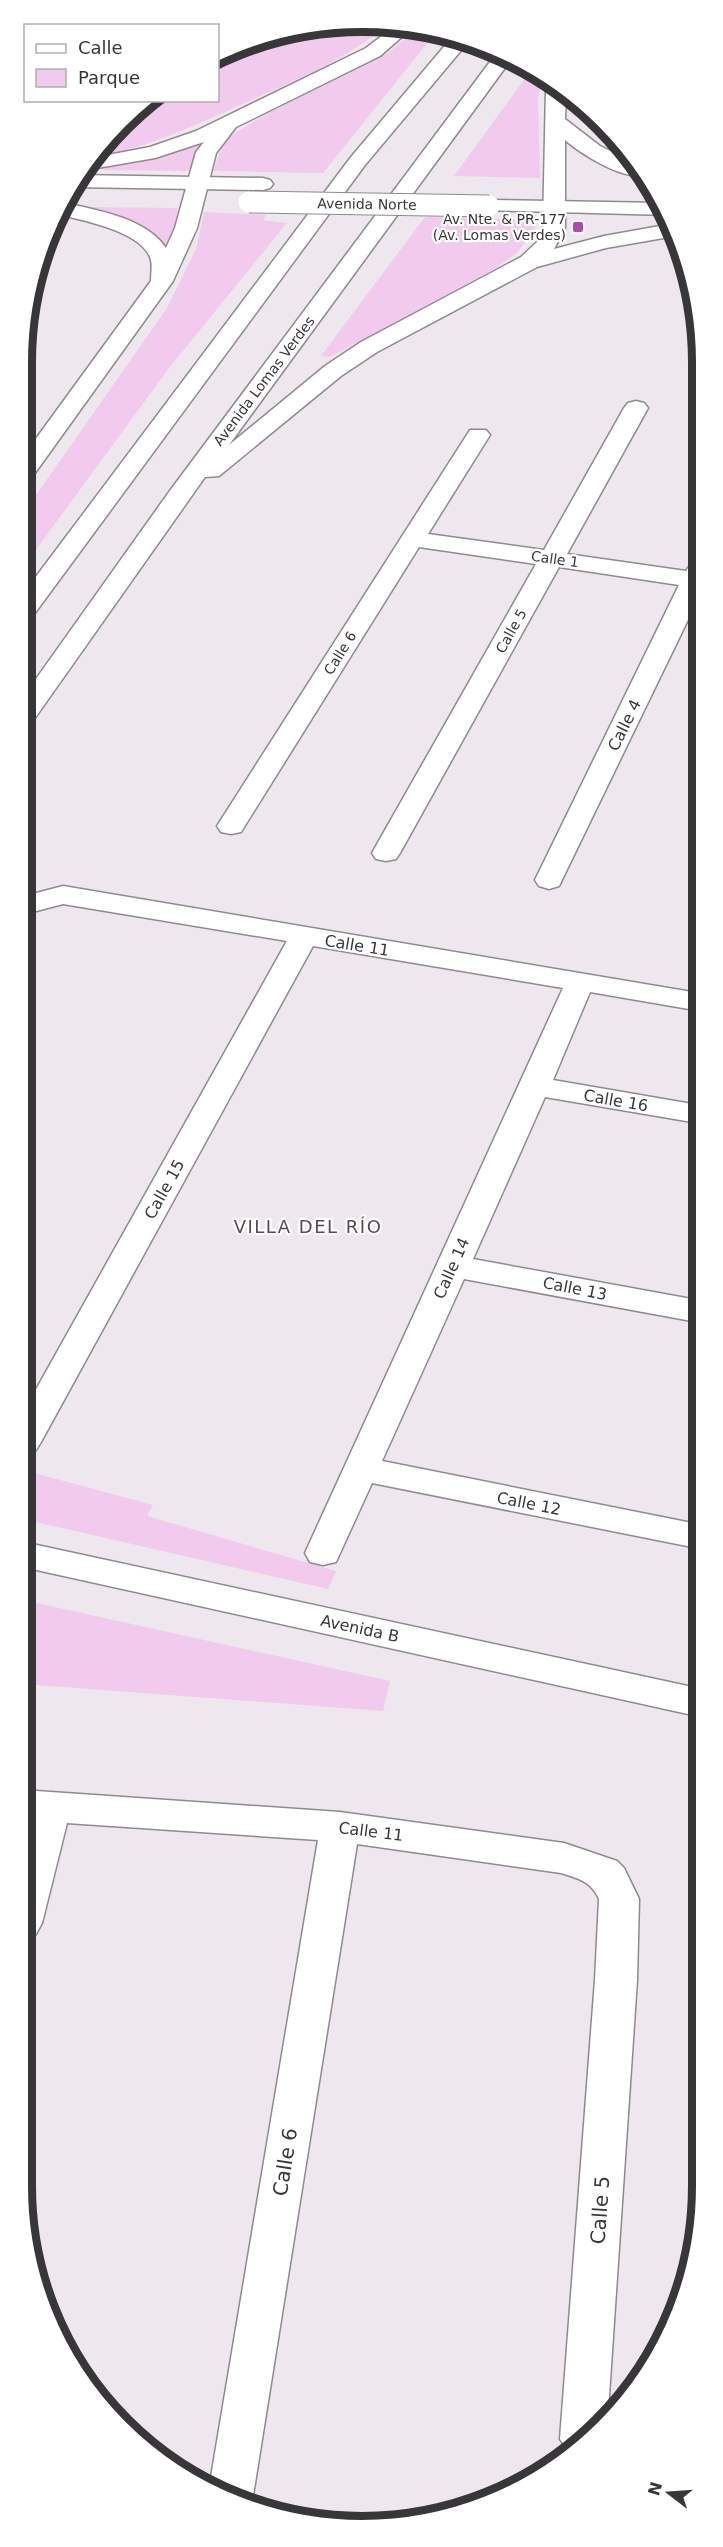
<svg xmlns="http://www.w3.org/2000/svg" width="723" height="2547" font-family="'DejaVu Sans',sans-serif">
  <rect width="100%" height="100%" fill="#eee7ed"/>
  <path fill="#f1caee" d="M419 27 437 31 323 173 213 171 225 139 267 114 388 53Z
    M306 28H383C347 59 297 79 254 99 199 123 153 147 94 157L150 101 218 100V64Z
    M531 70 542 77 538 99 540 178 454 176Z
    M199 144 189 171 100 170Z
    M82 207 178 208 170 249 158 239Z
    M204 212 266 215 263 220 287 223 169 368 27 562V508L167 308 196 249Z
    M425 217 540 220 518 252 496 268 330 357 321 356Z
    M23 1470 153 1505 147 1516 336 1571 328 1589 23 1519Z
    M23 1600 390 1681 383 1711 23 1684Z"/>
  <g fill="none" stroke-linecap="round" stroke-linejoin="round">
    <g stroke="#90898f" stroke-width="3">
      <path id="street" d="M636 401 644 403 648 408 567 554 686 571 690 565 699 563V597L559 886 549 889 539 886 535 880 679 585 559 567 400 853 396 859 386 861 376 859 372 853 536 564 419 547 241 832 231 834 221 832 217 826 470 430H486L490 435 428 534 544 550 624 408 628 403Z
        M63 886 698 993V1007L689 1009 590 992 553 1080 698 1105V1123L545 1097 473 1259 697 1300V1322L464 1279 382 1461 697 1524V1548L372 1483 336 1562 323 1565 310 1562 305 1553 563 988 313 946 41 1442 36 1450 24 1453V1411L287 941 63 904 25 914V896Z
        M23 1542 697 1688V1716L23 1567Z
        M22 1790 340 1812 564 1843 617 1861 624 1868 639 1899 637 1980 608 2411 570 2455 560 2439 595 1980 599 1899C591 1881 579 1879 561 1873L357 1844 252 2502 209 2489 318 1840 67 1823 42 1923 36 1934 22 1939V1843L28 1820H22Z"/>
    </g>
    <g stroke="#90898f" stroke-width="3">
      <path id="secondary" d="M77 175 263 178 270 180 273 184 270 188 263 190 72 187Z
        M489 200 661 203 668 215 482 210 479 206 482 202Z"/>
    </g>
    <g stroke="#90898f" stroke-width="3">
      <path id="highway" d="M392 28H412L380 56 236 127 216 153 197 228 173 281 35 473 27 475V451L151 281C151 273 153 264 150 257 139 231 85 221 61 215L66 203C99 211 146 218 166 248L175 228 196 152 204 142 155 158 80 171 92 158 150 147 196 131 366 48Z
        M453 36 469 41 365 165 35 613 26 616V590L351 157Z
        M498 51 513 57 229 445 325 366 361 342 521 257 537 242 543 228 546 88 549 84 566 94 565 119 600 146 631 161 641 175C621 179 580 153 565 140V228L554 249 604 236 671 224 675 236 606 248 537 267 377 352 341 376 219 476 205 477 35 718 26 720V693L169 492Z"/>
    </g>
    <use href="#street" fill="#fff" fill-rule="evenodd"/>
    <use href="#secondary" fill="#fff" fill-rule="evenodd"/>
    <use href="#highway" fill="#fff" fill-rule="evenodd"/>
    <g stroke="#90898f" stroke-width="23" stroke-linecap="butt">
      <path id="secondary-bridge" d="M249 202 489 206"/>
    </g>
    <use href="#secondary-bridge" stroke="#fff" stroke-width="21"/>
  </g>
  <rect fill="#b04aae" stroke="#fff" stroke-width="2" x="572" y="221" width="12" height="12" rx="3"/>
  <g text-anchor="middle" stroke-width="4.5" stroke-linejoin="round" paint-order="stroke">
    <g font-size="14" fill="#393639" stroke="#fff">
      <text transform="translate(367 204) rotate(1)" y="5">Avenida Norte</text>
      <text transform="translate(264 381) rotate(-53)" y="5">Avenida Lomas Verdes</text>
      <text transform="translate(555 559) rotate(8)" y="5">Calle 1</text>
      <text transform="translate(511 631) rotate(-61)" y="5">Calle 5</text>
      <text transform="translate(340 653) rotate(-58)" y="5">Calle 6</text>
    </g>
    <g font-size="14" fill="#393639" stroke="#fff" text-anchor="end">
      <text x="566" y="224">Av. Nte. &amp; PR-177<tspan x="566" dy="16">(Av. Lomas Verdes)</tspan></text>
    </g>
    <g font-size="16" fill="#393639" stroke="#fff">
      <text transform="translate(624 725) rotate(-64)" y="6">Calle 4</text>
      <text transform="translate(357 945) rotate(9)" y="6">Calle 11</text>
      <text transform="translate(616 1100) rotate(10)" y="6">Calle 16</text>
      <text transform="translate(164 1189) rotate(-61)" y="6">Calle 15</text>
      <text transform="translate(451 1268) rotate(-66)" y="6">Calle 14</text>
      <text transform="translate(575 1288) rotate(11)" y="6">Calle 13</text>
      <text transform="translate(529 1503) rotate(11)" y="6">Calle 12</text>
      <text transform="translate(360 1628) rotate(12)" y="6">Avenida B</text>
      <text transform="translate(371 1831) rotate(7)" y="6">Calle 11</text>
    </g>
    <g font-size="18" letter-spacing="1.5" fill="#534d53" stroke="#fff">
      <text x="308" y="1233">VILLA DEL RÍO</text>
    </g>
    <g font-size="20" fill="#393639" stroke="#fff">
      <text transform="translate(285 2162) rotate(-81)" y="7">Calle 6</text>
      <text transform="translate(600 2210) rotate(-86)" y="7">Calle 5</text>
    </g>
  </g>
  <path d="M0 0H723V2547H0ZM362 32H362A330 330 0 0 1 692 362V2186A330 330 0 0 1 362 2516H362A330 330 0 0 1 32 2186V362A330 330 0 0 1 362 32Z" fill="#fff" fill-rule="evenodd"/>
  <path fill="none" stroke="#393639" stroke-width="8" d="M362 32H362A330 330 0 0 1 692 362V2186A330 330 0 0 1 362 2516H362A330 330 0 0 1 32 2186V362A330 330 0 0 1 362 32Z"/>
  <rect x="24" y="24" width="195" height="78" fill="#ffffff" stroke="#b0afb0" stroke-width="1.5"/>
  <rect x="36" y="44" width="30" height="9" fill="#ffffff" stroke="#b0afb0" stroke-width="1.5"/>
  <text x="78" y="54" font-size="18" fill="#393639">Calle</text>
  <rect x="36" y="69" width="30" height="18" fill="#f1caee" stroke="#b0afb0" stroke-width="1.5"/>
  <text x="78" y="84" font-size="18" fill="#393639">Parque</text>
  <g transform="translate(669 2493) rotate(287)" stroke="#ffffff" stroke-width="4.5" paint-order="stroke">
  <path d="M0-4.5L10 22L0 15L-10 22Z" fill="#393639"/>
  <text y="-9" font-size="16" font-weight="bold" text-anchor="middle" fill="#393639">N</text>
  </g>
</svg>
